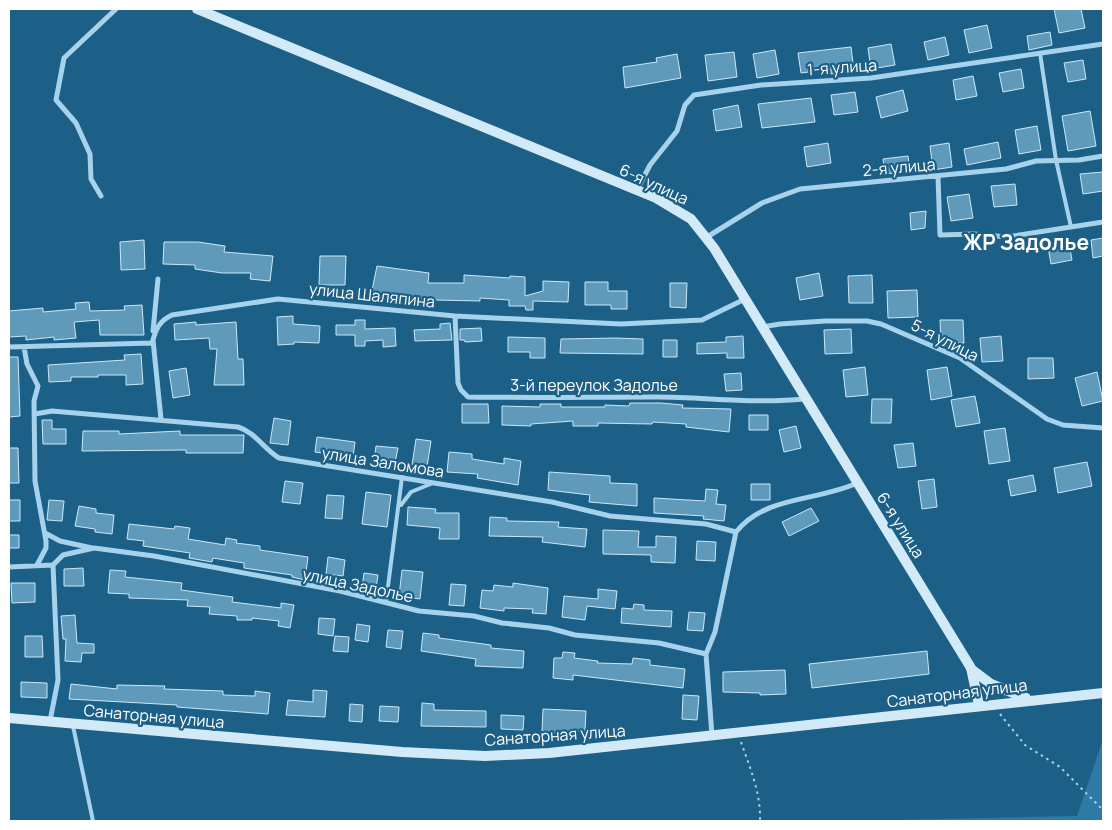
<svg xmlns="http://www.w3.org/2000/svg" width="1112" height="830" font-family="Manrope,sans-serif">
  <rect width="100%" height="100%" fill="#1d6087"/>
  <path fill="#2d7aa4" d="M1103 739V821H851L1077 816Z"/>
  <path fill="#5f9abb" stroke="#cbe8f8" d="M1054 9H1081L1085 28 1059 33Z
    M987 25 992 48 969 53 964 30Z
    M1050 32 1052 45 1029 50 1027 36Z
    M945 37 949 55 928 60 924 42Z
    M891 44 895 65 871 69 868 48Z
    M851 47 854 71 831 74V69L801 73 798 53Z
    M775 50 779 74 757 78 753 54Z
    M734 52 737 77 708 81 705 55Z
    M677 54 681 78 625 88 623 67 657 62 656 58Z
    M1083 60 1086 79 1068 82 1064 63Z
    M1021 69 1024 88 1003 92 999 73Z
    M973 76 977 96 956 100 953 80Z
    M903 90 908 111 881 118 876 97Z
    M855 92 858 112 834 115 831 95Z
    M811 98 815 122 762 128 758 104Z
    M738 105 742 127 716 131 713 110Z
    M1090 111 1096 146 1068 151 1062 116Z
    M1037 126 1041 150 1019 154 1015 130Z
    M998 142 1001 158 967 165 964 149Z
    M828 143 831 163 807 167 804 147Z
    M949 143 952 167 933 170 930 146Z
    M908 156 910 171 885 174 883 159Z
    M1103 172V191L1083 194 1080 174Z
    M1015 184 1017 205 994 207 991 186Z
    M969 194 973 218 951 221 947 197Z
    M926 211 925 228 911 230 910 213Z
    M1103 238V256L1093 258 1091 240Z
    M144 240 145 269 121 270 120 242Z
    M164 242H198L225 246 224 252 273 256 270 281 250 279 251 273H222L195 269V265L163 264Z
    M1069 243 1072 260 1051 264 1048 247Z
    M320 256H346L345 285H319Z
    M377 266 429 273 428 283H464V275L510 278V276L525 277V296L543 291V281L569 282 568 302 533 301V310H526L525 306H509V300L480 298V301L436 300 401 296 400 300 371 295Z
    M819 273 823 296 800 300 796 278Z
    M872 275 873 303H849L848 276Z
    M585 282H608V291H627V309H611V305H585Z
    M670 283H687L686 308 670 307Z
    M917 290 918 317 888 318 887 291Z
    M89 302 90 311 125 310 124 306 142 305 144 335H100L99 320 74 322 76 338 54 340V337L26 340V336L9 337V311L43 308V312L76 309 75 303Z
    M293 316V324L320 326 319 343 294 342V344L278 345 277 317Z
    M355 320H365V329L395 328 396 346 383 347V340L365 341V346H355V335H336V325H355Z
    M940 320H963L964 343H941Z
    M196 322V325L236 322 238 359H243L244 385H214L217 349H210L209 338 175 340 174 324Z
    M450 323 452 340 415 341 414 330 440 329V324Z
    M481 328 482 341 465 342 464 340H460V329Z
    M851 329 852 353 825 354 824 330Z
    M743 336 744 358H727V353L697 354V343L726 342V337Z
    M1001 336 1003 361 982 362 980 338Z
    M508 337 545 338V358H530V352H508Z
    M616 338 643 339V354L560 353 561 339Z
    M663 340H677V357H663Z
    M141 354 143 384 126 385V375H98V377H71V381L49 382 48 365 125 360 124 355Z
    M9 357H18L20 416 9 417Z
    M1028 358H1053L1054 378 1028 379Z
    M865 367 868 395 846 397 843 370Z
    M947 367 952 396 931 400 927 370Z
    M186 368 190 395 173 398 169 371Z
    M1097 372 1103 401 1082 406 1075 378Z
    M741 373 742 390 726 391 724 374Z
    M975 396 980 423 956 427 951 400Z
    M872 399H892L891 423H871Z
    M630 403H661L683 405 682 408 731 409 729 432 686 427V424L653 422 652 424 598 423V426H573V421L531 424V426L502 425V406L540 407V404H561V407H605V405L629 406Z
    M462 404H488L489 423H462Z
    M749 415H768V430H749Z
    M274 418 291 421 288 445 270 443Z
    M42 420H52V429H66V444H43Z
    M796 426 801 448 784 452 779 430Z
    M1005 428 1010 461 989 464 984 431Z
    M83 431H119V434L180 431V435H244L243 453H186V450L82 451Z
    M317 437 355 442 353 457 315 452Z
    M416 439 431 441 427 467 412 465Z
    M913 443 916 466 898 468 894 445Z
    M376 446 398 448 395 463 374 461Z
    M9 448H18L19 483H9Z
    M449 452 472 454V459L504 464V458L521 461 518 485 477 478 478 474 447 472Z
    M1087 462 1092 486 1058 493 1054 468Z
    M549 472 610 476V483L637 484V506L589 502 590 495 548 490Z
    M1033 475 1036 491 1011 496 1008 480Z
    M934 479 937 507 922 509 918 481Z
    M285 481 303 483 300 504 282 502Z
    M751 484H770V500H751Z
    M706 489 718 490 716 504 726 505 724 521 703 519 704 516 654 513V498L705 501Z
    M366 492 391 495 387 527 362 524Z
    M327 495 344 496 342 519 325 518Z
    M9 500H20V521H9Z
    M49 500 64 501 62 521 47 520Z
    M79 506 96 509V513L114 515 112 534 95 532V529L75 526Z
    M408 507 436 509 435 513H459V539H439L440 528 407 525Z
    M811 508 819 521 789 536 782 522Z
    M490 517 507 518V521L559 522 558 527 587 529 585 547 542 542 543 537 489 536Z
    M129 524 174 529 175 526 190 528 188 539 225 545 226 538 237 540 236 543 260 546V550L308 557 305 580 292 577V575L244 568V563L213 558 212 562 189 558 190 553 143 546 144 541 127 539Z
    M603 530 639 531 638 547H656V536L676 537 675 563 651 562V555L603 554Z
    M9 535H19V548H9Z
    M697 541 716 542 715 561 696 560Z
    M328 557 345 560 343 576 326 574Z
    M83 568 84 586H64V569Z
    M110 570 126 571 125 577 182 583 181 590 233 597 232 602 281 608V603L294 605 290 628 278 626 279 621 252 618V620H237V616L209 614 210 607 187 606 188 600 129 598V594L108 593Z
    M402 570 423 572 420 599 399 596Z
    M364 573 378 575 376 589 362 587Z
    M11 583H35V602L12 603Z
    M513 583 548 588 546 614 532 613 533 609 504 608V611L480 608 482 590 493 591 494 585 513 587Z
    M451 584 466 585 464 606 449 605Z
    M598 589 617 591 615 609 587 606 585 620 562 617 564 596 598 599Z
    M634 604 644 605V610L672 611 671 627 621 623 622 608 633 609Z
    M689 612 705 613 703 631 687 630Z
    M75 615 77 643 94 644V653H82L81 662 65 661 66 639H63L61 616Z
    M319 618 335 619 333 636 318 634Z
    M357 624 370 626 368 642 355 640Z
    M388 630 403 631 401 649 386 647Z
    M423 633 439 635V638L491 645V648L524 651 523 668 475 666 476 659 421 651Z
    M25 636H42L43 657H25Z
    M335 636 349 637 348 652 333 651Z
    M927 651 929 674 812 688 809 664Z
    M563 652 575 653 574 658 598 661 597 663 632 664 633 658 650 660V665L685 669 683 688 573 675V680L553 678 554 658H562Z
    M785 670 786 694 760 695V693L723 692V672Z
    M21 682 47 683V698L21 697Z
    M71 684 117 689V685L165 686 164 689 223 691V695L255 696V691L270 693 268 714 177 707V705L69 699Z
    M313 690 327 691 325 717 286 715 288 700 313 702Z
    M683 695 699 696 697 720 682 719Z
    M422 703 434 704V710L486 711V727L421 726Z
    M350 704 363 705 362 722 349 721Z
    M380 706 399 707 398 722 379 721Z
    M543 709 586 711 585 731H576V735L542 731Z
    M501 715 524 716 523 730 501 729Z"/>
  <g fill="none" stroke-linecap="round" stroke-linejoin="round">
    <path stroke="#a6d3eb" stroke-width="2" stroke-dasharray="2.5 4" stroke-linecap="butt" d="M1000 714 1025 745 1060 767 1103 810
      M741 742C750 768 761 793 760 821"/>
    <path stroke="#a6d3eb" stroke-width="4" d="M1040 53 1056 160 1071 227
      M401 505 411 492 433 483
      M386 602 402 477
      M73 726 93 821"/>
    <path stroke="#a6d3eb" stroke-width="5" d="M938 176 940 235 974 234 1007 237 1103 222
      M637 190 650 165 677 131 685 105 694 95 761 85 871 78 1103 44
      M101 196 91 179 90 154 76 123 56 100 64 58 116 9
      M707 237 762 203 800 189 1006 169 1036 161 1079 160 1103 156
      M455 316 458 383 461 390 468 397C531 398 593 397 656 397 705 397 755 404 804 399
      M762 327 780 324 825 321H867L881 324 960 358 1047 419 1063 425 1103 428
      M153 331 158 279
      M153 340 161 419
      M9 347 152 343C156 329 159 321 172 315L278 299 455 316 621 324 702 320 745 299
      M24 347 27 364 38 386 34 401 35 481 46 541V548L37 565
      M35 414 52 411 238 427C255 432 264 449 279 458L552 502 610 516 706 524 736 532
      M45 533 60 541 92 548
      M9 567 53 565 63 555 94 548 154 556 340 591 419 611 474 616 502 623 549 628 575 635 659 643 706 654
      M50 721 58 680 53 565
      M712 736 706 654 715 632 736 532C766 495 816 502 857 483"/>
    <path stroke="#d2eaf8" stroke-width="10" d="M197 9 656 198 691 219 714 248 971 668 979 705
      M971 669 991 684 1026 698
      M9 718 402 752 485 756 549 753 1103 693"/>
  </g>
  <g text-anchor="middle" stroke-width="4.5" stroke-linejoin="round" paint-order="stroke">
    <g font-size="16" fill="#fff" stroke="#1d6087">
      <text transform="translate(842 67) rotate(-4)" y="6">1-я улица</text>
      <text transform="translate(899 167) rotate(-5)" y="6">2-я улица</text>
      <text transform="translate(654 184) rotate(25)" y="6">6-я улица</text>
      <text transform="translate(372 295) rotate(6)" y="6">улица Шаляпина</text>
      <text transform="translate(945 340) rotate(27)" y="6">5-я улица</text>
      <text x="594" y="391">3-й переулок Задолье</text>
      <text transform="translate(383 462) rotate(9)" y="6">улица Заломова</text>
      <text transform="translate(901 525) rotate(58)" y="6">6-я улица</text>
      <text transform="translate(358 585) rotate(12)" y="6">улица Задолье</text>
      <text transform="translate(957 693) rotate(-7)" y="6">Санаторная улица</text>
      <text transform="translate(154 716) rotate(5)" y="6">Санаторная улица</text>
      <text transform="translate(555 735) rotate(-4)" y="6">Санаторная улица</text>
    </g>
    <g font-size="21" font-weight="bold" fill="#fff" stroke="#1d6087">
      <text x="1026" y="250">ЖР Задолье</text>
    </g>
  </g>
  <rect width="1112" height="830" fill="none" stroke="#ffffff" stroke-width="20"/>
</svg>
